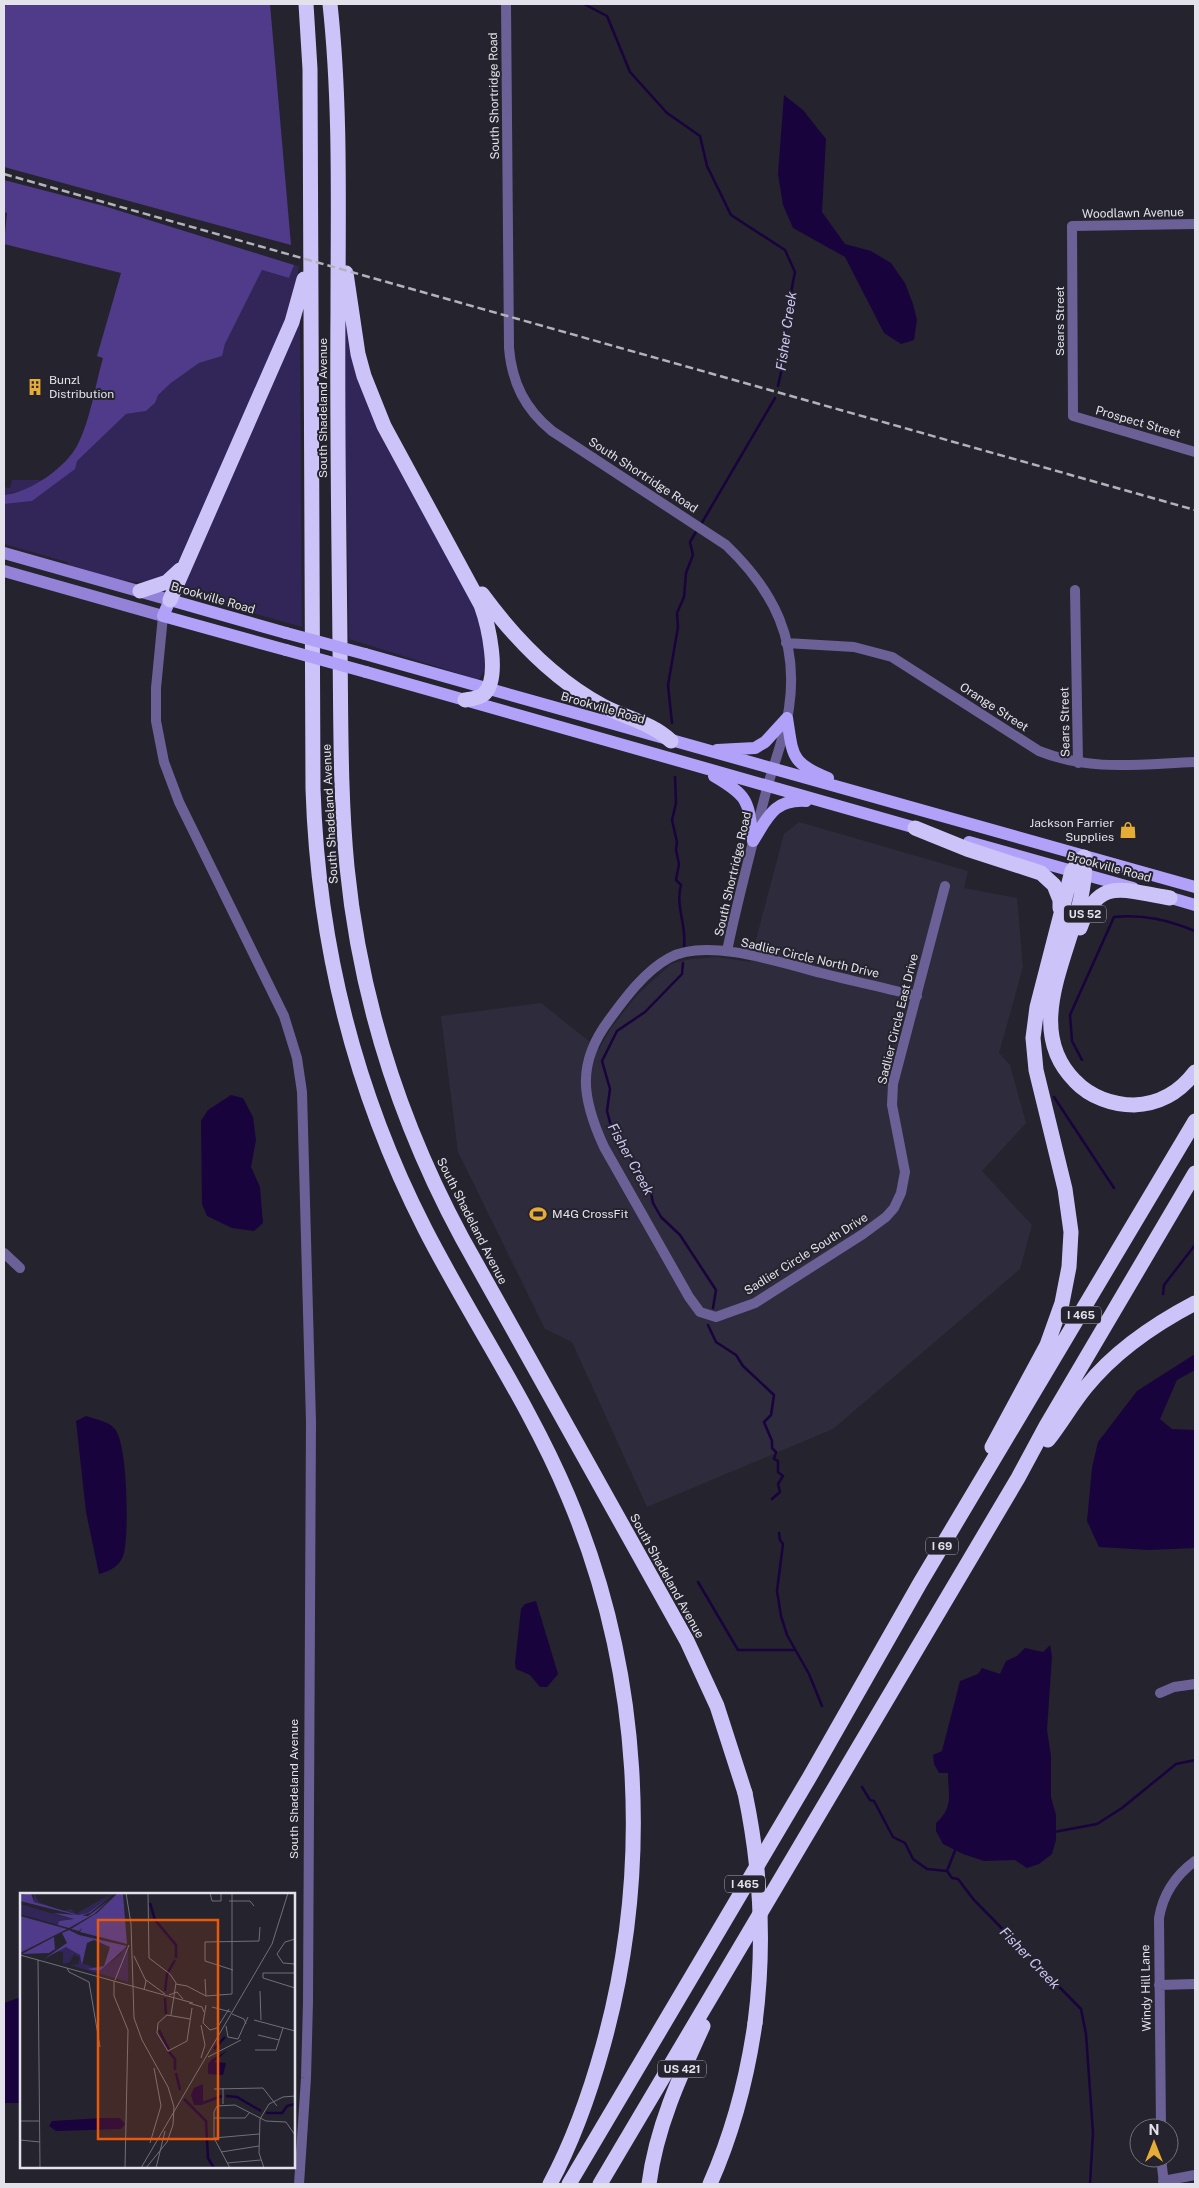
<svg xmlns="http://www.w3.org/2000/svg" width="1199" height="2188" font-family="'Public Sans',sans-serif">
  <rect width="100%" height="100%" fill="#25232e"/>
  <path fill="#2e2b3c" d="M799 822 968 871 964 888 1017 898 1023 967 999 1053 1010 1065 1026 1123 982 1171 1032 1225 1020 1269 833 1429 647 1507 572 1342 545 1329 458 1152 441 1016 541 1003 599 1049 611 1028 637 995 671 964 691 959 718 957 750 962 784 834Z"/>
  <path fill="#322558" d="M294 265 299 266C293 316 268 363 247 409 224 460 201 511 178 562 173 567 168 574 161 578 139 590 92 572 69 565L67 562 4 544V504L32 501 126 414 146 411 155 403 157 395 171 383 199 363 222 356 225 344 262 270 289 278Z
    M343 312 365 396 388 449 474 606 484 637V670L479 680 349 639Z
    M300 318 302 627 180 593Z
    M12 480H42L28 489 4 495V487L10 488Z"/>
  <path fill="#4f3b89" d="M9 4H270L291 245 4 167V6Z
    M4 180 104 206 294 265 289 278 262 270 225 344 222 356 199 363 171 383 158 395 155 403 146 411 126 414 77 461 75 469 32 501 4 504V495C29 493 67 467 78 444 91 418 95 385 103 358L97 356 121 273 4 244 7 213 4 212Z"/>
  <path fill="#19033d" d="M784 95 803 110 826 139 822 212 845 244 871 251 891 263 905 283 913 304 917 320 914 340 901 344 884 333 845 257 793 228 783 205 778 174Z
    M231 1095 243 1098 253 1117 256 1140 251 1167 260 1187 263 1223 254 1231 232 1228 207 1216 202 1204 201 1121 208 1110Z
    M1195 1354V1370L1177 1380 1160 1419 1172 1429 1195 1430V1548L1149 1550 1099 1547 1087 1521 1092 1468 1098 1442 1137 1391Z
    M86 1416C95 1419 107 1421 114 1428 128 1441 129 1534 124 1553 121 1566 110 1571 99 1574L86 1512 76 1421Z
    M536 1601 558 1674 547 1687H540L530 1675 516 1669 515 1663 521 1609 525 1604Z
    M1050 1645 1052 1656 1047 1730 1051 1756V1797L1056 1815V1840L1052 1854 1039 1864 1027 1868 1015 1860 984 1861 963 1854 943 1844 936 1831V1823C954 1807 948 1795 948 1773H939L934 1764 933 1755 942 1751 960 1681 978 1674 982 1668 1000 1674 1006 1661 1017 1656 1025 1648 1043 1652Z
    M21 1997V2103H4V2003Z"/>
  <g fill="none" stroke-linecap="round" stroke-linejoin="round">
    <path stroke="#19033d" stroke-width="2.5" d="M584 4 607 16 630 72 667 113 700 136 707 166 731 215 785 250 795 272 785 323 786 350 778 386
      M700 526 775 398
      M672 723 668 685 678 627 677 613 684 597 686 573 693 555 690 542 697 530
      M675 777 676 803 672 820 677 842 676 850 679 864 676 880 681 885C675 906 687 926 684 947
      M683 963 682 974 645 1012 617 1031 602 1061 610 1089 607 1111 611 1126 619 1142 629 1153 639 1179 651 1193 653 1203 661 1217 680 1235 716 1290 713 1308
      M1082 1060 1072 1041 1070 1015 1114 917C1143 914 1168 920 1195 931
      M1054 1097 1114 1188
      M1163 1294 1164 1285 1195 1245
      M708 1325 716 1342 736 1355 743 1366 774 1395 771 1415 764 1422 772 1441V1448L776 1452 774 1459 778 1461V1472L783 1476 778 1484 780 1492 772 1499
      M779 1533 780 1540 783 1544 777 1591 781 1616 787 1635 809 1674 822 1706
      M698 1582 738 1650H795
      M862 1787 870 1800 874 1801 893 1837 905 1843 913 1859 927 1869 947 1871 952 1878 958 1879 974 1900 1081 2009 1086 2034 1093 2133 1090 2184
      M1054 1832 1097 1824 1122 1808 1176 1764 1195 1760
      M947 1871 956 1848"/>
    <path stroke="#6b6196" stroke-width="10" d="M506 4 509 348C512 383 525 409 552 431L726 545C774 591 799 641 789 708 785 737 773 765 766 792 752 845 738 898 727 951
      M1195 224 1072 226 1073 416 1195 452
      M1075 590 1078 763
      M163 616 156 688V721L164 762 179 802 284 1016 297 1058 302 1092 311 1422 308 2002 306 2078 299 2184
      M786 643 854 647 892 657 1039 751C1091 772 1140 764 1195 762
      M917 996C885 988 853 981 821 973 783 963 706 937 669 958 645 971 625 998 609 1020 576 1064 582 1099 604 1147L689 1297 700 1312 716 1317 755 1303 863 1234 886 1217 894 1208 901 1193 905 1172 892 1105 893 1084 945 886
      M4 1253 20 1268
      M1160 1693 1174 1687 1195 1684
      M1159 1985 1195 1984
      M1161 2128 1159 1918C1163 1894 1176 1875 1195 1861
      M1161 2158 1164 2184
      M1163 2181 1195 2175"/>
    <path stroke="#9482d8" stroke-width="12" d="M4 553 170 600
      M4 571 163 616"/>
    <path stroke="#b2a1f9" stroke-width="12" d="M286 650 163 616 170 600 286 633
      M365 654 1195 887
      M366 672 923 830
      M787 718C793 755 790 763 828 778
      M717 750 755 748 765 742 787 718
      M714 776C750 797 748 801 753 841
      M753 841C768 817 774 799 806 801
      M969 842 1133 888
      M1161 895 1195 905"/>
    <path stroke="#ccc4f9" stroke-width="15" d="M306 4 310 69 313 789C318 943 355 1092 425 1229 471 1319 529 1403 568 1496 641 1669 653 1866 603 2046 590 2093 573 2141 550 2184
      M330 4C341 106 338 209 338 312 337 424 339 535 340 647 341 720 340 794 347 867 360 997 400 1123 462 1238L687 1641 717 1706 745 1793
      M346 273 358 354 364 376 384 426 481 605C488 624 501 678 484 694 480 698 471 699 465 700
      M140 591 167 582 180 570
      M482 594C515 639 553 679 603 706 626 718 652 723 671 741
      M170 600 292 322 304 279
      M915 828 967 849 1041 873 1054 885 1060 900V908
      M1084 857C1092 927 1012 1018 1075 1081 1090 1097 1113 1105 1134 1105 1159 1104 1180 1092 1195 1072
      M1080 928C1099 875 1124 891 1170 898
      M1048 1440C1062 1422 1072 1404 1086 1387 1115 1351 1155 1324 1195 1303
      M992 1447 1047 1345 1062 1303 1069 1267 1071 1232 1065 1189 1036 1070 1033 1038 1037 1007 1072 871 1084 857
      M569 2184 809 1778 920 1583 1195 1121
      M600 2184 1018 1478 1046 1426 1195 1173
      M649 2184C656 2128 680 2076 703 2026
      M710 2184C733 2132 747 2079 755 2023"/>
    <path stroke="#b3b2ba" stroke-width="2.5" stroke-dasharray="8 4" stroke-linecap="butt" d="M4 174 1195 510"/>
    <path stroke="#b2a1f9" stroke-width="12" d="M286 633 365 654
      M286 650 366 672"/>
    <path stroke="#ccc4f9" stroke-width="15" d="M745 1793C761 1869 765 1946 755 2023"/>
  </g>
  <defs>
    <g id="building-bare" transform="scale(1.35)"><path d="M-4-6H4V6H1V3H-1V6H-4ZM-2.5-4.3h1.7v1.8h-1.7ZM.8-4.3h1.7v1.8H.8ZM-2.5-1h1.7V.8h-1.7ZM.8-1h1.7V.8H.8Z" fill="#e5ad35" stroke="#25232e" stroke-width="2.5" paint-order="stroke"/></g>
    <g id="shop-bare" transform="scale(1.35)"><path d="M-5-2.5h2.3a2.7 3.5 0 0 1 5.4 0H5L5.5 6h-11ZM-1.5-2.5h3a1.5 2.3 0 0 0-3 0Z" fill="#e5ad35" stroke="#25232e" stroke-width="2.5" paint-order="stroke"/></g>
    <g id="stadium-bare" transform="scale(1.35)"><path d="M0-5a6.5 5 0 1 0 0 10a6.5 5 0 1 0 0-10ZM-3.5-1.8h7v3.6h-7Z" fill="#e5ad35" stroke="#25232e" stroke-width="2.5" paint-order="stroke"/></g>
  </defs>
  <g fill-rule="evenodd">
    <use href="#building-bare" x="35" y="387"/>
    <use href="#shop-bare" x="1128" y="830"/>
    <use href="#stadium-bare" x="538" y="1214"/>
  </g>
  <g text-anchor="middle" stroke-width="4" stroke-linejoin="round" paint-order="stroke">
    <g fill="#25232e" stroke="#aaa9b2" stroke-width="1">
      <rect x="1064" y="905.5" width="42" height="17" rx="4"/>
      <rect x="1061" y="1306.5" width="40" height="17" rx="4"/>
      <rect x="926" y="1537.5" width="32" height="17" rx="4"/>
      <rect x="725" y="1875.5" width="40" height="17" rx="4"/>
      <rect x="658" y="2060.5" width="48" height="17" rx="4"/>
    </g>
    <g font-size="11" font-weight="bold" fill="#e3e2ea">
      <text x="1085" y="918">US 52</text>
      <text x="1081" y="1319">I 465</text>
      <text x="942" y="1550">I 69</text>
      <text x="745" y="1888">I 465</text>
      <text x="682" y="2073">US 421</text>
    </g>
    <g font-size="12" fill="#e3e2ea" stroke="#25232e">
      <text transform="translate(494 96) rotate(-91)" y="4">South Shortridge Road</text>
      <text transform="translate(1133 213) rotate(-1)" y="4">Woodlawn Avenue</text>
      <text transform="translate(1060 321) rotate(-90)" y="4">Sears Street</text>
      <text transform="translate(323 408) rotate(-90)" y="4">South Shadeland Avenue</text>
      <text transform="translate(1138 422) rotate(16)" y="4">Prospect Street</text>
      <text transform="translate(643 475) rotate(33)" y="4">South Shortridge Road</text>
      <text transform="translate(213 598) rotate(16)" y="4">Brookville Road</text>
      <text transform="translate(994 707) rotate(33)" y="4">Orange Street</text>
      <text transform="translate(603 708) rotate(16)" y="4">Brookville Road</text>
      <text transform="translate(1065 722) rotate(-91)" y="4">Sears Street</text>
      <text transform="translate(330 814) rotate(-93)" y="4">South Shadeland Avenue</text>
      <text transform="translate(1109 867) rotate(15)" y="4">Brookville Road</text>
      <text transform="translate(733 874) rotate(-77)" y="4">South Shortridge Road</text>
      <text transform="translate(810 958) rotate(13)" y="4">Sadlier Circle North Drive</text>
      <text transform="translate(898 1019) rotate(-76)" y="4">Sadlier Circle East Drive</text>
      <text transform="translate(472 1221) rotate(63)" y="4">South Shadeland Avenue</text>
      <text transform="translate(806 1254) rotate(-32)" y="4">Sadlier Circle South Drive</text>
      <text transform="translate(667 1576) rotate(61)" y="4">South Shadeland Avenue</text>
      <text transform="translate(294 1789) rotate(-90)" y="4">South Shadeland Avenue</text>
      <text transform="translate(1146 1988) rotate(-91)" y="4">Windy Hill Lane</text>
    </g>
    <g font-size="12" fill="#e3e2ea" stroke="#25232e" text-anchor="start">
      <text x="49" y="384">Bunzl<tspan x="49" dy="14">Distribution</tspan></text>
      <text x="1114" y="827" text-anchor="end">Jackson Farrier<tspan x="1114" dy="14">Supplies</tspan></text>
      <text x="552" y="1218">M4G CrossFit</text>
    </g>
    <g font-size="14" font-style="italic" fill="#ccc6f2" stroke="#25232e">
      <text transform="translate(786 331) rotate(-82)" y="5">Fisher Creek</text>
      <text transform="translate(631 1159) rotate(61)" y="5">Fisher Creek</text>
      <text transform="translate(1030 1958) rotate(46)" y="5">Fisher Creek</text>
    </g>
  </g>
  <g transform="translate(20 1893)">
    <rect width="275" height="275" fill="#25232e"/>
    <path d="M14 0 19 9 43 18 51 16 56 21 92 0 68 20 57 22 26 14 14 9ZM0 11 41 23 54 26 39 28 38 32 0 21ZM67 52 62 72 58 71 60 65 54 61 50 69 43 71V59L37 58 46 54 55 58 61 64 62 71ZM104 54 108 58V89L50 72 65 71 81 77 100 62Z" fill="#322558"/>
    <path d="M11 0 14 9 58 22 68 20 94 0 70 20 60 23 0 8V2ZM98 0 103 1 107 51 60 39 62 35 59 38 51 36 77 20ZM88 8 74 21 49 35 38 32 39 28 54 26 33 20 68 23ZM0 23 47 36 0 60ZM49 37 59 42 107 53 81 77H73L67 76 84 73 90 54 74 47 67 50 62 72 60 62 46 54 24 66 47 50 42 40ZM34 44 35 56 29 60 2 61Z" fill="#4f3b89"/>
    <path d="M207 158 194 169 206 170 203 182 188 181V171L192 166ZM183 191V212H174L171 202 174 195ZM82 225H100L105 231 101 236 36 238 29 233 32 228Z" fill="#19033d"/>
    <path fill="none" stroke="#19033d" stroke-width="2.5" d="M130 10 135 27 156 52V65M145 98 147 81 155 67M145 105 146 121M139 137 149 157M194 156 205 144M149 159 155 166V177M156 180 160 197M206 203 217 204 241 218M164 206 186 228 188 265 194 275M183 210 202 203M246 220H262L267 213 275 211"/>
    <path fill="none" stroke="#716f79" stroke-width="1" d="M106 0 111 31 114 125 122 147 148 194 154 214 153 232 147 249 126 275M128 0 129 65 150 81 156 90 151 122M190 0 192 8H201V0M209 8H230L234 13M275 46 265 49 257 61 263 70 275 71M0 62 173 110M114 63 126 88 124 97M18 67 20 275M47 75 49 79 69 89 80 154M213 77 185 68V49L239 48 240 34M275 80H243V85L275 95M185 86 186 103M95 87 109 52M126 87 145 101M94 88V103L108 137 105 275M156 91 167 93 186 103 212 101V0M240 98 241 127M149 102 157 99 163 106M169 110 182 114 184 119M186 112 183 130 190 137 197 135 209 116M192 114 211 119M212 121 224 126 226 131M170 126 147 122 138 130 137 140 148 158 167 148 172 115M234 127 275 138M206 133 208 144 218 146 228 124M238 142 259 147M235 157H256L263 135M188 164 221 147M181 165 185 152 181 132M203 195V211M194 196 243 195 257 213M194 225H225L230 219M0 228H19M266 229 275 242M194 245 239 241M0 247 20 249M130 250 141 213 134 175M201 259 239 253M207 270 241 267M121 275 252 51 268 0M136 275 145 238M210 275 194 245V219L197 213 215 212 246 228 266 229M244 275 239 260 240 226 249 211 263 204 275 203"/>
    <path fill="#e8590c" fill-opacity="0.15" stroke="#e8590c" stroke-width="2.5" d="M78 27H198V246H78Z"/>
    <rect width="275" height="275" fill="none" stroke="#e3e2ea" stroke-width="2.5"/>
  </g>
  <rect width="1199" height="2188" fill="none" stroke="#e3e2ea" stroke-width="10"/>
  <g transform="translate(1154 2143)"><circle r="24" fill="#25232e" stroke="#716f79"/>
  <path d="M0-4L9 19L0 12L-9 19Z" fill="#e5ad35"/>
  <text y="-8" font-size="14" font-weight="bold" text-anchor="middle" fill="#e3e2ea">N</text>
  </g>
</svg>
